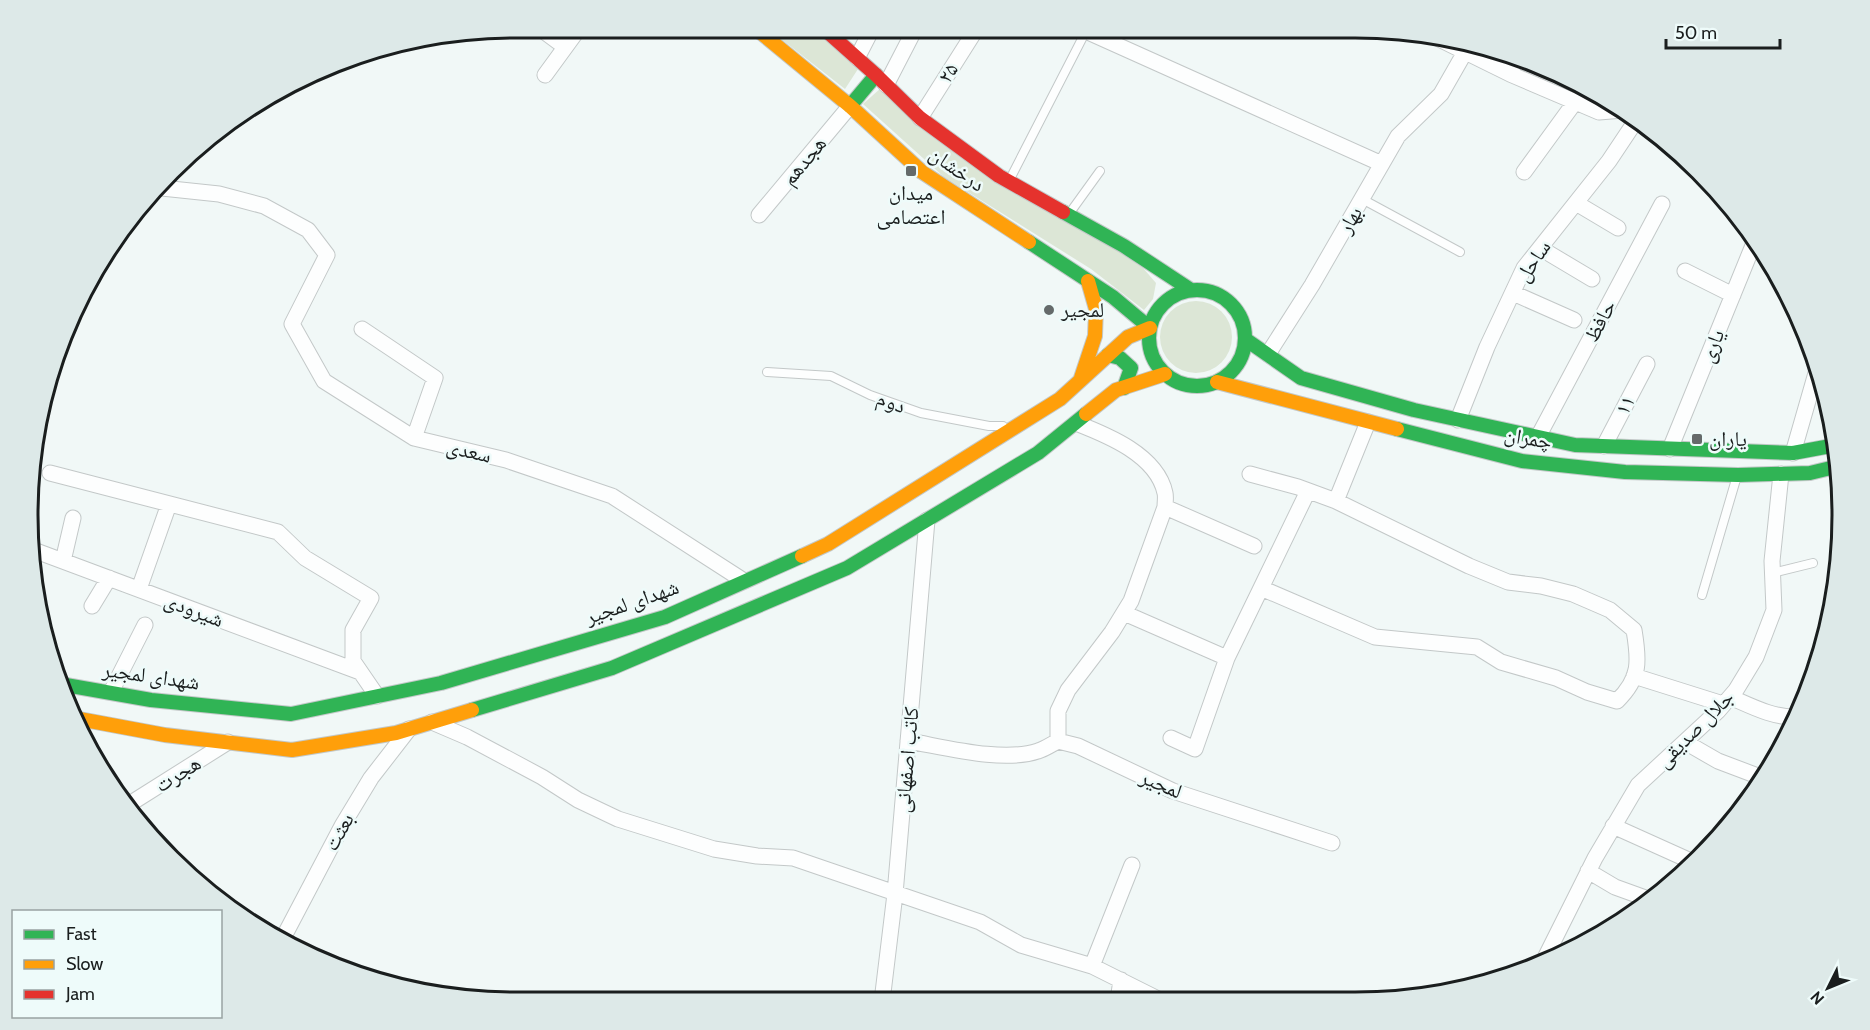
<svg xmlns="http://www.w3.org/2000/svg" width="1870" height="1030" font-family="Cabin,'Noto Naskh Arabic',sans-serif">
  <rect width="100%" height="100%" fill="#f1f8f7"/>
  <path fill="#dce6d6" d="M766 27H810L858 69 845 89Z
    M881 88 1143 268 1156 283 1153 299 1144 310 1091 269 944 177 863 104Z
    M1160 337a36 36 0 1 1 72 0a36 36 0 1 1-72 0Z"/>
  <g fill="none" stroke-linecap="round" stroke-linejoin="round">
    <g stroke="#c3c8c8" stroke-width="10">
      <path id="lane" d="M1010 179 1086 31
        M1362 199 1460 252
        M1069 214 1100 171
        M767 372 831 376 870 395 921 413 989 426H1003
        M1772 573 1813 563
        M1702 595 1737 476"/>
    </g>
    <g stroke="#c3c8c8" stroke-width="17">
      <path id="street" d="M538 27 565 47
        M1079 28 1382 164
        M1437 38 1510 74 1599 112 1623 110
        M857 58 873 27
        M1510 74 1517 55
        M545 75 580 27
        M886 85 916 27
        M920 118 977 28
        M1524 172 1575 102
        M162 188 219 194 264 206 308 230 327 255 292 324 324 381 414 438 506 460 612 496 744 581
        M1576 203 1618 228
        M759 215 850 106
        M1540 248 1592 279
        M1685 271 1733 295
        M1513 293 1574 320
        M362 329 435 378 414 438
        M1268 354 1312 285 1398 136 1441 94 1465 52
        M1458 420 1487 347 1524 268 1609 161 1637 119
        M1076 423C1107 435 1157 455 1165 493 1166 497 1165 502 1165 507L1131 601 1112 632 1068 690 1058 711V741L1078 746 1173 791 1332 843
        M1538 437 1662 204
        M1604 446 1647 364
        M1670 449 1754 243
        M1793 453 1818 366
        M50 473 278 532 305 558 371 598 353 630V661L377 696
        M1336 501 1368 422
        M1165 507 1254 546
        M28 548 360 672
        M63 561 73 518
        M1261 588 1308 491
        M139 589 169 504
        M92 606 109 578
        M1124 613 1227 658
        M1634 676 1723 704
        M111 692 145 625
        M1730 697C1751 706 1773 718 1797 717
        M432 722 467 737 542 777 578 800 618 819 714 849 757 856 793 858 980 922 1021 945 1092 966 1160 1000
        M1171 738 1195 749 1227 658 1261 588 1375 637 1477 647 1501 662 1556 678 1587 692 1617 701C1641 678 1639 660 1634 630L1610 610 1573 594 1541 586 1508 582 1469 566 1336 501 1298 487 1250 474
        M908 741C944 747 1003 763 1038 751 1045 749 1052 744 1058 741
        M1685 742 1718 761 1763 778
        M128 805 228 742
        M1613 826 1693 862
        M1588 871 1615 887 1651 900
        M281 942 342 826 371 778 409 729
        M1543 962 1595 858 1638 785 1718 711 1736 690 1756 657 1774 610 1772 561 1781 474
        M1092 966 1132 865
        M1118 1000 1121 980
        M882 1001 895 894 927 520"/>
    </g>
    <g stroke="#c3c8c8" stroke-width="16">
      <path id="fast" d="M850 106 876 75
        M1063 212 1124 246 1191 290
        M1029 242 1113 297 1150 328
        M1149 338a48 48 0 1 1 96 0a48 48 0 1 1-96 0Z
        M1245 339 1301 378 1414 410 1575 445 1793 453 1836 445
        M1108 355 1120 358 1131 368 1124 388
        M1397 429 1522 461 1625 472 1738 475 1810 473 1839 466
        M60 684 151 700 291 714 441 683 665 617 802 556
        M472 710 612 668 847 568 1038 453 1086 414"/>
    </g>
    <g stroke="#c3c8c8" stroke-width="16">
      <path id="slow" d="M754 27 850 106 922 172 1029 242
        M1081 378 1095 336 1096 309 1088 281
        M1217 382 1397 429
        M1086 414 1116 390 1165 374
        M802 556 828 544 1060 399 1128 337 1150 328
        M74 718 165 735 292 750 396 733 472 710"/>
    </g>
    <g stroke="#c3c8c8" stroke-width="16">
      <path id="jam" d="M822 27 876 75 920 118 999 176 1063 212"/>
    </g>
    <use href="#lane" stroke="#fdfefe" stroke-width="8"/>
    <use href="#street" stroke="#fdfefe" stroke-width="15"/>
    <use href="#fast" stroke="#30b455" stroke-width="14"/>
    <use href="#slow" stroke="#ff9f0a" stroke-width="14"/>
    <use href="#jam" stroke="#e5322d" stroke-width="14"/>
  </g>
  <g fill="#656a6a" stroke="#eefbfa" stroke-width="2">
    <rect x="905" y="165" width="12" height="12" rx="3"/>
    <circle cx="1049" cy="310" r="6"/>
    <rect x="1691" y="433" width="12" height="12" rx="3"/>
  </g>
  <g text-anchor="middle" stroke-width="5" stroke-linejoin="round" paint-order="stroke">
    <g font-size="21" fill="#1a1e1e" stroke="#eefbfa">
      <text transform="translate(948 73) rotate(-58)" y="7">۲۵</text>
      <text transform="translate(804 161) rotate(-50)" y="7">هجدهم</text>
      <text transform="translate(957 169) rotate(35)" y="7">درخشان</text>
      <text transform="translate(1350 220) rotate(-60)" y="7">بهار</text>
      <text transform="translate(1533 261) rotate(-56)" y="7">ساحل</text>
      <text transform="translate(1600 321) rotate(-62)" y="7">حافظ</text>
      <text transform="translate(1712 346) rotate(-68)" y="7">یاری</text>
      <text transform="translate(891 402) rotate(20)" y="7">دوم</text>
      <text transform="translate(1625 405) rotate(-63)" y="7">۱۱</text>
      <text transform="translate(1528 438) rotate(10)" y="7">چمران</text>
      <text transform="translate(469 451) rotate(13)" y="7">سعدی</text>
      <text transform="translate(632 602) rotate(-19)" y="7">شهدای لمجیر</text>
      <text transform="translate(194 610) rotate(21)" y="7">شیرودی</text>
      <text transform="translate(151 676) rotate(8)" y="7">شهدای لمجیر</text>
      <text transform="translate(1695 729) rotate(-45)" y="7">جلال صدیقی</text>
      <text transform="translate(907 760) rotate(-85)" y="7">کاتب اصفهانی</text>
      <text transform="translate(178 774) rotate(-32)" y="7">هجرت</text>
      <text transform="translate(1161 784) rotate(23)" y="7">لمجیر</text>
      <text transform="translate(339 832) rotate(-61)" y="7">بعثت</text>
    </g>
    <g font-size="21" fill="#1a1e1e" stroke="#eefbfa" text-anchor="start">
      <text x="911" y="200" text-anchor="middle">میدان<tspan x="911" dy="24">اعتصامی</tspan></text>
      <text x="1061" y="317">لمجیر</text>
      <text x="1709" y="446">یاران</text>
    </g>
  </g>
  <path d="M0 0H1870V1030H0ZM515 38H1355A477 477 0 0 1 1832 515V515A477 477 0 0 1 1355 992H515A477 477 0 0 1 38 515V515A477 477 0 0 1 515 38Z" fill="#dde9e8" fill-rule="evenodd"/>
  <path fill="none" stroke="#1a1e1e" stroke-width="3" d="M515 38H1355A477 477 0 0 1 1832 515V515A477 477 0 0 1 1355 992H515A477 477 0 0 1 38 515V515A477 477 0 0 1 515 38Z"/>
  <rect x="12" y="910" width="210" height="108" fill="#eefbfa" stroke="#99a3a2" stroke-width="1.5"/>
  <rect x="24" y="930" width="30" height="9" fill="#30b455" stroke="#99a3a2" stroke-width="1.5"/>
  <text x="66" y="940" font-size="18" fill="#1a1e1e">Fast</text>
  <rect x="24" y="960" width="30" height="9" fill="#ff9f0a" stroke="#99a3a2" stroke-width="1.5"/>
  <text x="66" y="970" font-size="18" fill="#1a1e1e">Slow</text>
  <rect x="24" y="990" width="30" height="9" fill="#e5322d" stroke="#99a3a2" stroke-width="1.5"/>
  <text x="66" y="1000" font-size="18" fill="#1a1e1e">Jam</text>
  <g transform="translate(1828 988) rotate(227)" stroke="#eefbfa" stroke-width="4.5" paint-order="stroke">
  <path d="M0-4.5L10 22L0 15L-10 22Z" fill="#1a1e1e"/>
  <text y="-9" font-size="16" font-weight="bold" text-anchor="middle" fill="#1a1e1e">N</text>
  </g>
  <path d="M1666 39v9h114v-9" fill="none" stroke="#1a1e1e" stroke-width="3"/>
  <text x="1675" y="39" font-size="18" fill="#1a1e1e" stroke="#eefbfa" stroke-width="4.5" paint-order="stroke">50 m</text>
</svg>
